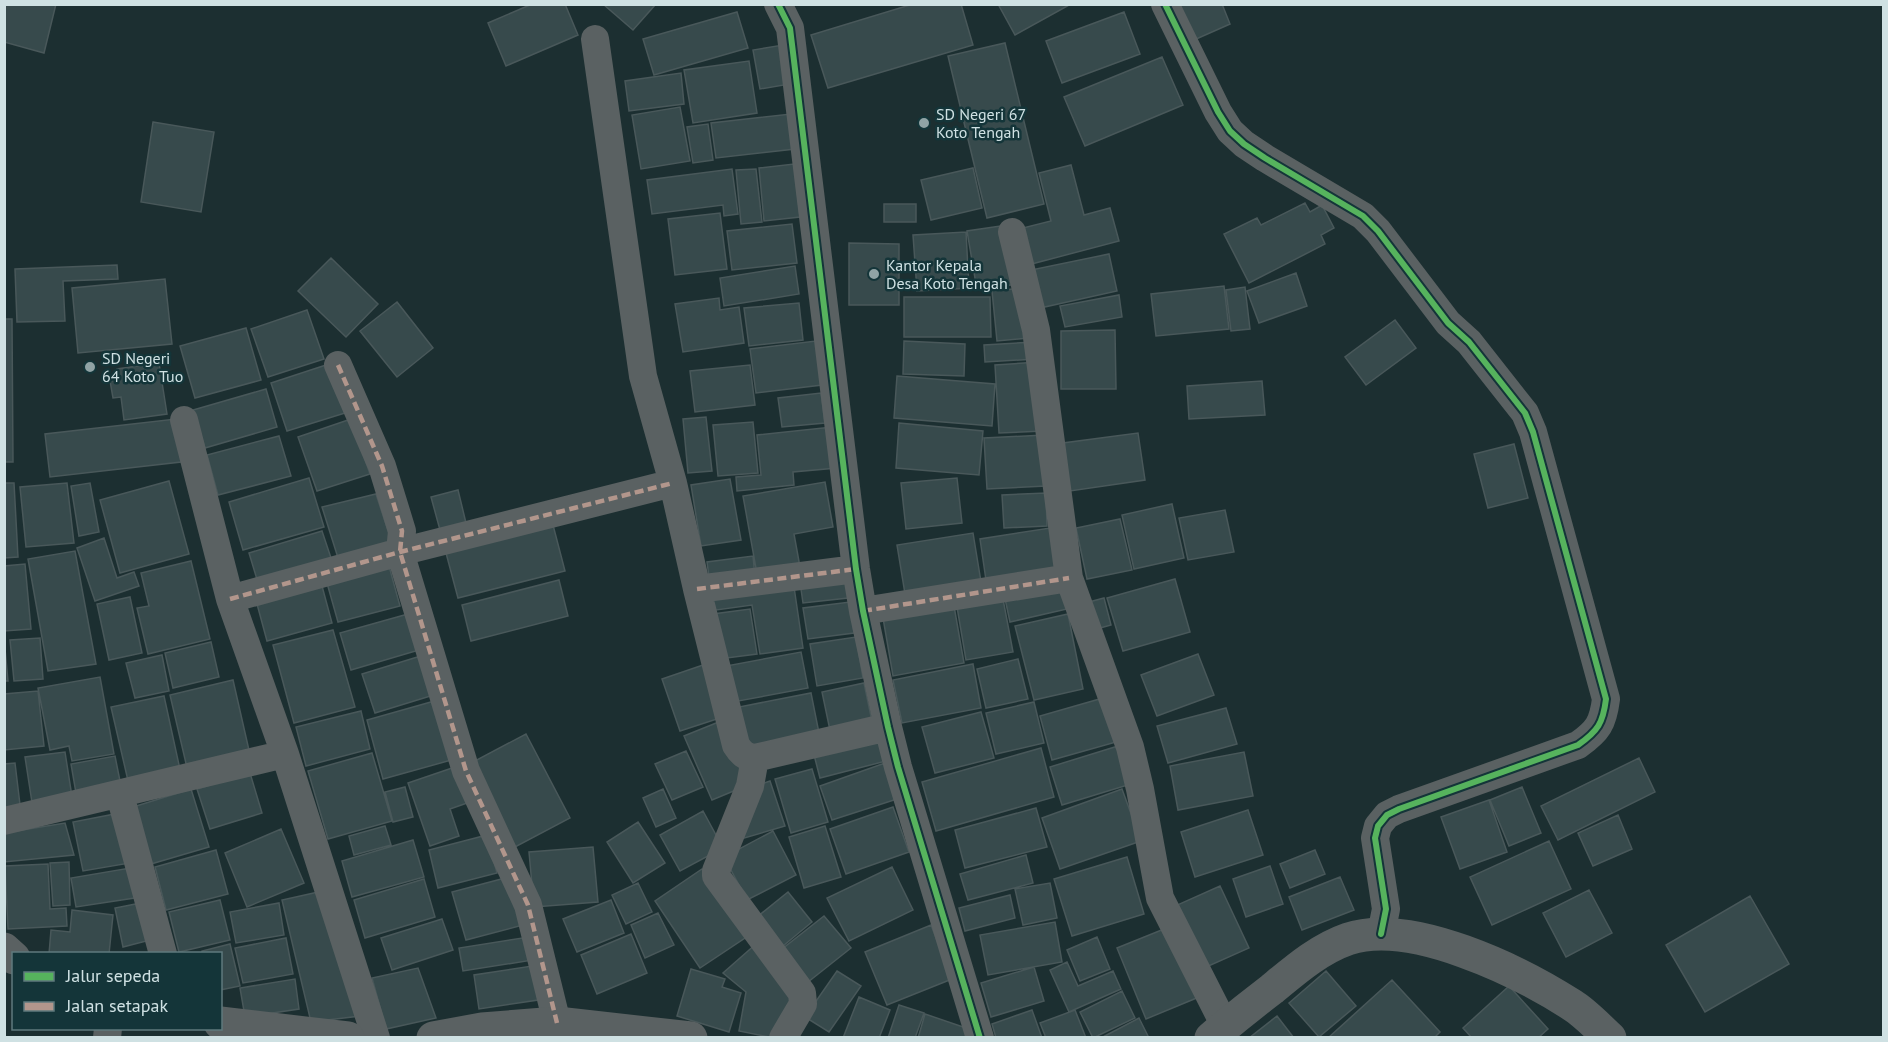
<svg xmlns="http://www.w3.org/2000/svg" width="1888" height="1042" font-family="'PT Sans',sans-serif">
  <rect width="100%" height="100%" fill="#1c2f31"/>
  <path fill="#374a4c" stroke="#49585a" stroke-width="1.5" d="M4 4H56L44 53 4 42Z
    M532 4H565L578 35 506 66 488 23Z
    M603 4H656L633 30Z
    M913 4H961L973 45 828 88 811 35Z
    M998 4H1071L1015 35Z
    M1179 4H1222L1230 24 1194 40Z
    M737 12 748 48 654 75 643 39Z
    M1124 12 1140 54 1062 83 1046 41Z
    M1005 43 1044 204 987 218 948 56Z
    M783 45 790 84 760 89 753 50Z
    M1162 57 1183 105 1085 146 1064 97Z
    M749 61 757 113 693 123 684 70Z
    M681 73 684 104 629 111 625 81Z
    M680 107 690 161 641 169 632 115Z
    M791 114 795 149 716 158 711 123Z
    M153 122 214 132 201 212 141 202Z
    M708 124 713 160 693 163 687 127Z
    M794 164 800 217 764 221 759 168Z
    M1071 165 1084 215 1110 208 1119 241 1024 266 1015 230 1051 221 1039 173Z
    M973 168 982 208 931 220 921 180Z
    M732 169 738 214 724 216 723 205 652 214 647 180Z
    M756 169 762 222 741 224 736 170Z
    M1305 203 1310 212 1322 205 1334 228 1321 235 1325 244 1249 283 1224 234 1257 218 1261 225Z
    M884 204H916V222H884Z
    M720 213 727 269 675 275 668 219Z
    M792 224 797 263 732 270 727 231Z
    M1007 225 1017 284 977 290 967 231Z
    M966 232 969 288 917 291 913 235Z
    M849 243 899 244V305H849Z
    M1109 254 1117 291 1040 308 1031 270Z
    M331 258 378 304 346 337 298 291Z
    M117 265 118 279 63 281 65 321 17 322 15 269Z
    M795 266 799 294 724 306 720 278Z
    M1296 273 1307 306 1259 323 1247 291Z
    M165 279 172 344 78 353 72 288Z
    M1224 286 1229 329 1156 336 1151 294Z
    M1245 287 1250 329 1231 331 1226 290Z
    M1023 288 1028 338 997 341 992 291Z
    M1119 295 1122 317 1065 327 1060 306Z
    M904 297H990L991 337H904Z
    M719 298 720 310 739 307 744 343 683 352 675 304Z
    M397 302 433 348 397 377 360 331Z
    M799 303 803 340 749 346 744 308Z
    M307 310 324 359 268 377 251 329Z
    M4 319H12L13 462H4Z
    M1395 320 1416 348 1366 385 1345 357Z
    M246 328 261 380 195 398 180 346Z
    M1115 330 1116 389H1061V331Z
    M816 341 822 385 756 393 750 349Z
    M904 341 965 344 964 376 903 374Z
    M1035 342 1036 359 985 362 984 345Z
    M1038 362 1043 431 999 433 995 365Z
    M159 363 167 414 124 420 121 397 113 398 110 381 119 380 117 369Z
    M326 365 345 413 287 431 271 383Z
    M750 365 755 405 695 412 690 371Z
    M897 376 995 384 992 426 894 418Z
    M1262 381 1265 415 1189 419 1187 386Z
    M266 389 277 427 205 448 193 410Z
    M821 393 825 423 782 427 778 398Z
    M706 417 712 471 688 473 683 419Z
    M176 419 181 462 50 477 45 434Z
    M351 419 370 474 317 491 298 437Z
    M753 422 758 473 718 476 713 425Z
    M899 423 983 431 979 475 896 468Z
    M832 427 837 468 793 472 794 485 737 491 736 477 761 475 757 435Z
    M1138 433 1145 480 1070 491 1063 443Z
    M1044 435 1046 486 987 489 984 438Z
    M279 436 291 476 218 495 207 455Z
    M1514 444 1528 498 1488 508 1474 454Z
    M309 478 324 527 243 550 229 502Z
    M957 478 962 523 906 529 901 483Z
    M730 479 741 540 701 546 691 485Z
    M169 481 189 554 120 573 100 500Z
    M825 482 833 527 794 534 800 567 757 574 743 496Z
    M4 483H14L18 557 4 558Z
    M67 483 74 543 26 547 20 487Z
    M90 483 99 532 79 536 71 486Z
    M458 490 466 523 440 530 431 497Z
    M1046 493 1047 526 1004 528 1002 495Z
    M376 494 393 546 339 561 322 507Z
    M1172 504 1184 558 1134 569 1122 515Z
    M1225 510 1234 552 1188 560 1179 518Z
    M1120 519 1132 570 1087 579 1076 528Z
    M553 525 565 571 458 598 446 553Z
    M1050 528 1058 576 987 587 980 539Z
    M322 531 333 564 259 586 249 553Z
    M973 533 982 588 906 600 897 545Z
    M104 538 117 578 134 572 139 586 95 601 77 548Z
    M75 551 96 664 48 671 28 559Z
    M753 556 755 577 710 584 707 562Z
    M191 561 210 639 148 654 137 608 149 606 141 573Z
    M25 564 31 629 4 631V566Z
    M389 566 400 606 338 622 327 583Z
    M846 577 848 598 803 603 800 582Z
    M1175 579 1190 632 1123 651 1107 598Z
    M559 580 568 616 471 641 462 605Z
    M793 580 803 648 760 654 752 605 709 611 706 591Z
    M1060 581 1067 609 1010 622 1004 594Z
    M322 586 332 623 267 641 257 604Z
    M130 597 142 653 109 660 97 604Z
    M1104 598 1111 625 1093 630 1085 603Z
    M1003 599 1013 652 966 660 957 607Z
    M850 602 854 633 808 639 803 608Z
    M954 606 964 663 893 676 883 618Z
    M750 609 757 654 719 659 713 614Z
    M408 614 419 650 351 670 340 633Z
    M1068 614 1083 689 1034 700 1015 626Z
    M333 630 355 707 294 723 273 645Z
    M856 637 863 678 817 686 810 644Z
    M4 638 8 681H4Z
    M40 638 43 679 14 681 10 640Z
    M211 642 219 677 173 688 165 653Z
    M801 652 808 688 733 702 726 666Z
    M1198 654 1214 695 1157 716 1141 675Z
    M162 655 169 691 135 698 126 663Z
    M424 655 437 694 375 713 362 674Z
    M1018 659 1028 699 986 708 977 669Z
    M706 664 723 717 680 731 662 679Z
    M973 664 981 708 902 723 893 680Z
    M100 677 114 754 72 761 69 746 50 750 38 688Z
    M233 680 251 759 188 772 170 695Z
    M864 683 873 726 831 735 822 692Z
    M38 691 44 746 4 750V694Z
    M811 693 819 733 747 747 739 707Z
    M164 696 181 774 129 785 111 707Z
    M1103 698 1116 742 1052 760 1040 716Z
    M438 700 455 759 383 779 367 720Z
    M1034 702 1044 743 996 754 986 713Z
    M1226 708 1237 744 1168 763 1157 726Z
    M361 711 370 749 306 766 296 727Z
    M981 712 994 758 935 773 922 727Z
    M721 721 748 785 712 800 684 736Z
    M526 734 570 818 515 847 471 763Z
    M879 734 886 761 820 778 813 751Z
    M1118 746 1131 784 1062 805 1050 767Z
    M1041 748 1054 797 936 831 922 782Z
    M686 751 703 787 672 800 655 764Z
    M65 752 73 803 33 809 25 757Z
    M1244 752 1253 796 1178 810 1170 766Z
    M372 753 392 821 328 839 308 771Z
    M115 756 122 791 77 799 71 764Z
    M1639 758 1655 792 1558 840 1541 806Z
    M15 763 21 813 4 815V764Z
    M885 763 897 799 832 820 820 786Z
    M458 766 470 802 450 809 459 836 430 846 408 783Z
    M812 769 828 822 791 833 775 779Z
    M250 773 262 813 210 829 197 789Z
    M770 781 785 826 741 839 752 787Z
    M405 787 413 817 393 822 385 792Z
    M1522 787 1541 833 1509 846 1490 800Z
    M191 789 209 847 151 864 133 807Z
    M663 789 676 818 656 827 643 798Z
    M1122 789 1141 841 1060 869 1042 818Z
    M1489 800 1507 852 1460 869 1441 817Z
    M893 807 909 852 846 874 830 829Z
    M1036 808 1047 847 965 868 955 830Z
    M1248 810 1263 855 1195 877 1181 832Z
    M703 811 723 848 680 871 660 835Z
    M120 813 130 863 83 871 73 822Z
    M1618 815 1632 849 1593 866 1578 833Z
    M638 822 665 863 633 883 607 842Z
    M65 823 74 855 4 862V833Z
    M385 826 391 845 354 855 349 836Z
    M825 826 841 877 804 888 789 837Z
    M281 829 304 883 247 907 225 853Z
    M773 831 796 875 747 900 724 857Z
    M487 835 497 873 438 888 429 850Z
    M413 840 424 877 352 897 342 861Z
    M1549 841 1571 889 1492 925 1470 877Z
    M593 847 598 902 534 907 529 852Z
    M216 850 228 894 166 910 155 867Z
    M1315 850 1325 874 1290 888 1280 864Z
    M1026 855 1033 883 968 900 960 874Z
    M1127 857 1144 914 1072 936 1054 879Z
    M69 862 70 905 53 906 50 863Z
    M48 864 50 909 66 908 67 926 8 929 5 866Z
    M1270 866 1283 904 1246 917 1233 879Z
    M136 867 141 897 76 907 71 878Z
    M892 867 913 910 849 941 827 898Z
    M702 869 748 936 700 968 655 901Z
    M509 877 523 925 466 940 452 892Z
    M1340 877 1354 910 1302 930 1289 897Z
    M424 879 435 917 365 938 354 900Z
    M638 883 652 912 626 924 612 895Z
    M1050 883 1057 918 1023 925 1015 889Z
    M1220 886 1249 948 1204 968 1175 906Z
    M1589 890 1612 933 1566 957 1543 913Z
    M323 891 360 1016 311 1022 282 900Z
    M788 892 812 922 777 951 752 921Z
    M1010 895 1015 918 965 931 959 908Z
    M1750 896 1789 964 1705 1012 1666 945Z
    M220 900 230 940 179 952 169 912Z
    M611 900 624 933 577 952 563 919Z
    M146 902 154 939 123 947 115 908Z
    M279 903 284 935 236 943 230 912Z
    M72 910 113 915 109 954H49L51 930 70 932Z
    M658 913 674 945 645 958 631 925Z
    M824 916 851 948 803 986 777 953Z
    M442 919 453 950 392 970 381 938Z
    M1055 922 1062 962 988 975 980 935Z
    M931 925 952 979 887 1005 865 952Z
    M1169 927 1199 997 1146 1019 1117 948Z
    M631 934 647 973 597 994 581 955Z
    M529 937 533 960 463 971 459 948Z
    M1097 937 1110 969 1080 981 1067 950Z
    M286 938 293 974 243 983 235 948Z
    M757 943 799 996 774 1038 739 1031 746 992 723 973Z
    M230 944 240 986 220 990V954H202V951Z
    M1067 962 1078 986 1113 971 1121 989 1069 1012 1050 970Z
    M532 966 538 1000 479 1009 474 975Z
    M1034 967 1044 1001 991 1017 981 983Z
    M418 968 436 1018 386 1029 372 978Z
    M691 969 725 979 722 987 741 993 729 1032 677 1016Z
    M837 971 861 986 829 1032 805 1017Z
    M1326 971 1356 1006 1319 1037 1289 1003Z
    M295 979 299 1009 245 1017 240 988Z
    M1392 980 1440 1032 1434 1038H1328Z
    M1509 986 1548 1029 1538 1038H1472L1463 1028Z
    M1122 991 1135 1018 1093 1038 1080 1012Z
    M859 997 890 1010 879 1038H843Z
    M899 1005 924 1013 915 1038H888Z
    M1032 1010 1042 1038H996L992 1024Z
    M1075 1010 1086 1038H1046L1040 1023Z
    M925 1014 972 1030 970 1038H918Z
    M1277 1016 1294 1038H1249Z
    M1139 1018 1149 1038H1101Z"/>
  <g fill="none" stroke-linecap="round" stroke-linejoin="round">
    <path stroke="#5a6162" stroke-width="28" d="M778 4 790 28 856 569 863 611 888 727 898 767 980 1038
      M1165 4 1218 112 1230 131 1244 144 1265 158 1363 216 1378 231 1448 323 1469 342 1525 413 1533 432 1606 699C1603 723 1598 731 1578 745L1399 809 1387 815 1378 826 1375 838 1386 909 1381 934
      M595 39 643 376 673 483 697 589 736 745C741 753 745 757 755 758L888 727
      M1012 232 1036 330 1069 578 1130 747 1140 789 1160 898 1225 1026
      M338 365 382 466 402 531 400 552 466 771 528 905 557 1023
      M184 420 230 599 285 754 376 1038
      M697 589 856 569
      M230 599 400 552 673 483
      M863 611 1069 578
      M755 758 750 786 716 871V876L802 993 803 1004 783 1038
      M120 795 163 954
      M4 821 285 754
      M107 1038 108 1028"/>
    <path stroke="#5a6162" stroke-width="33" d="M4 949 14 958
      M220 1023 348 1038
      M433 1038 482 1029 557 1023 691 1038
      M1211 1038C1231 1021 1251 1005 1272 989 1295 970 1319 949 1348 939 1411 918 1519 971 1572 1005 1585 1013 1598 1027 1610 1038"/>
    <path stroke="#b2968c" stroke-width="4.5" stroke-dasharray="9 4.5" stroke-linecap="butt" d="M338 365 382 466 402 531 400 552 466 771 528 905 557 1023
      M697 589 856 569
      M230 599 400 552 673 483
      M863 611 1069 578"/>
    <g stroke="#143539" stroke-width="10">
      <path id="cycleway" d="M778 4 790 28 856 569 863 611 888 727 898 767 980 1038
        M1165 4 1218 112 1230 131 1244 144 1265 158 1363 216 1378 231 1448 323 1469 342 1525 413 1533 432 1606 699C1603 723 1598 731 1578 745L1399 809 1387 815 1378 826 1375 838 1386 909 1381 934"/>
    </g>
    <use href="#cycleway" stroke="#56b35d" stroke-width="6"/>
  </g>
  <g fill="#90a3a5" stroke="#143539" stroke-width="2">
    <circle cx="924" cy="123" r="6"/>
    <circle cx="874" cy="274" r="6"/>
    <circle cx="90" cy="367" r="6"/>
  </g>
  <g text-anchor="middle" stroke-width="5" stroke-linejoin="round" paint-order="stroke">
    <g font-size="16" fill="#cfe1e3" stroke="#143539" text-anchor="start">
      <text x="936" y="120">SD Negeri 67<tspan x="936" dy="18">Koto Tengah</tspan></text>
      <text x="886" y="271">Kantor Kepala<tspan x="886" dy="18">Desa Koto Tengah</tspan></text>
      <text x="102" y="364">SD Negeri<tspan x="102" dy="18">64 Koto Tuo</tspan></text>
    </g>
  </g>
  <rect width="1888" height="1042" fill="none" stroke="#cfe1e3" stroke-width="12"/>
  <rect x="12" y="952" width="210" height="78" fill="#143539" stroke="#5f7a7d" stroke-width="1.5"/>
  <rect x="24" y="972" width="30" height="9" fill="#56b35d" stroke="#5f7a7d" stroke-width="1.5"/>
  <text x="66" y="982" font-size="18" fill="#cfe1e3">Jalur sepeda</text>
  <rect x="24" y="1002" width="30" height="9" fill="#b2968c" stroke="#5f7a7d" stroke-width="1.5"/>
  <text x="66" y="1012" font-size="18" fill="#cfe1e3">Jalan setapak</text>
</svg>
